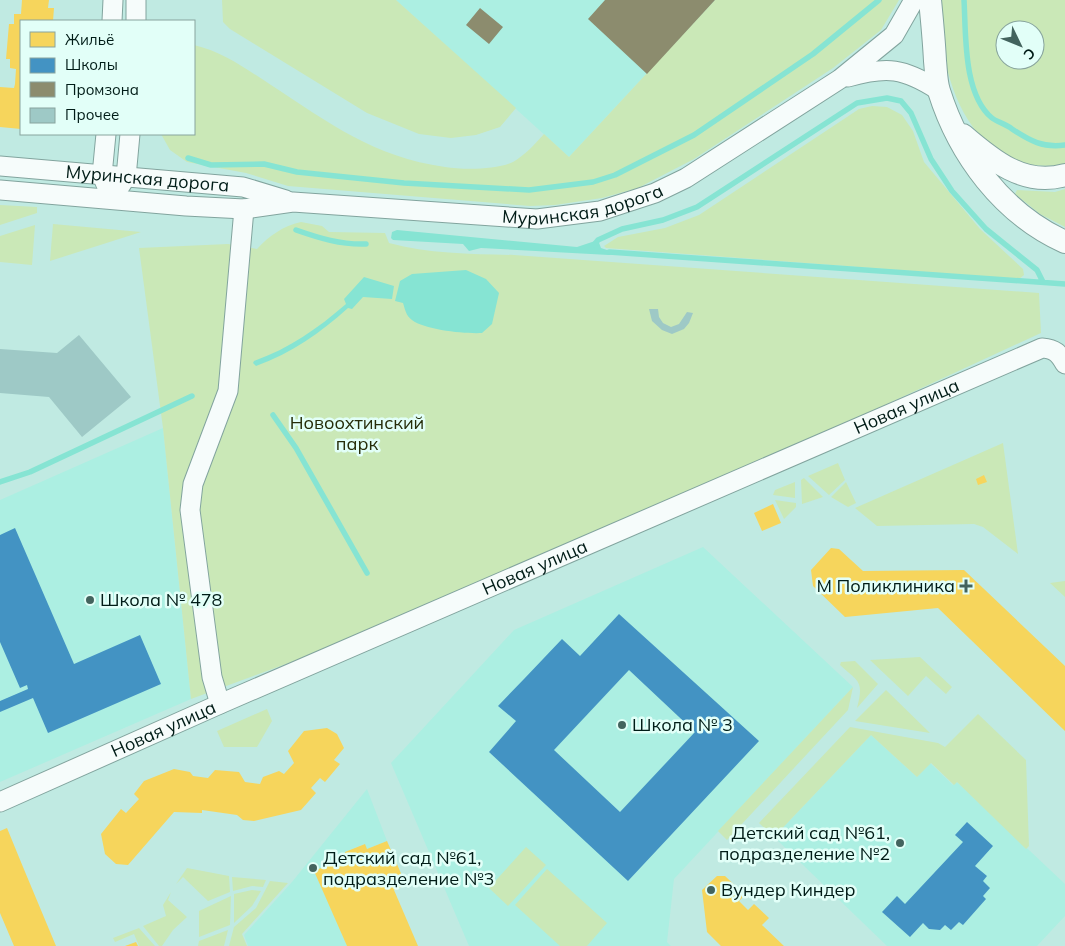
<svg xmlns="http://www.w3.org/2000/svg" width="1065" height="946" font-family="Mulish,sans-serif">
  <rect width="100%" height="100%" fill="#c0eae2"/>
  <path fill="#acefe2" d="M396 0H715L569 157Z
    M163 428 191 699 0 782V500Z
    M703 547 853 687 674 879 667 942 671 946H469L391 763 514 630Z
    M871 735 917 777 930 763 953 785 957 782 1065 884V916L1037 946H887L774 837Z
    M367 789 387 841 367 849 364 844 345 852 347 857 315 871 347 946H248L244 935 292 882Z"/>
  <path fill="#cae8b7" fill-rule="evenodd" d="M222 0H396L516 108 500 127 476 135 451 138 419 134 367 113 230 29 223 22Z
    M715 0H899L881 30 833 68 694 159 638 188 602 198 555 205 530 206 288 186 246 173 187 162 170 150 161 134H194V45C224 52 246 69 271 85 329 123 374 157 445 167 463 170 496 170 513 162 525 155 535 144 544 134L569 157Z
    M941 0H1065V164C993 177 955 117 944 54 941 36 942 18 941 0ZM1005 30H1035V60H1005Z
    M872 106 887 107 902 115 913 131 924 162 980 229 1023 269 1024 275 1019 279 606 248 604 246 618 237 665 228 699 215 847 117 859 109Z
    M1065 189V227L1040 214 1015 194 1017 190 1055 192Z
    M0 205 37 207V213L0 225Z
    M301 222 322 226 329 232 385 233 389 243C429 254 472 254 514 255L1039 293 1041 333 471 596 191 699 163 428 139 248 228 244 257 249C269 236 283 226 301 222Z
    M53 224 141 232 50 261Z
    M35 225 32 265 0 262V236Z
    M1003 443 1018 554 983 527 974 524 877 526 855 508Z
    M838 463 845 480 829 495 808 476Z
    M804 478 823 497 802 504 801 480Z
    M795 482V498L773 495 775 490Z
    M846 482 856 503 848 507 831 497Z
    M775 500 796 503V507L784 519Z
    M1065 581V597L1050 583Z
    M920 657 952 687 946 694 926 676 908 696 870 660Z
    M855 661 878 684 857 708C864 681 859 682 840 665L841 662Z
    M853 687 848 710 727 840 718 831Z
    M886 690 930 733 855 721Z
    M267 709 272 721 257 747H224L217 731Z
    M978 714 1026 760 1029 846 1026 849 957 782 954 785 931 763 917 777 871 735 774 837 759 823 850 727 938 743 945 747Z
    M526 847 546 865 508 906 489 888Z
    M187 868 229 876 230 892 208 901 183 877 176 884Z
    M547 869 607 923 587 946H560L515 905Z
    M232 877 266 880 263 887 252 886 233 891Z
    M270 881 288 883 242 934 247 946H229L234 927 256 908Z
    M252 890 261 891 252 906 234 923V894Z
    M171 892 168 900 187 917 173 930 162 946H159L143 926 166 916 163 905Z
    M231 896 230 925 199 937V911Z
    M139 928 155 946H139L134 934 115 942 113 938Z
    M228 930 224 946H198L199 941Z"/>
  <path fill="#86e4d3" d="M397 230 577 247 598 240 601 248 616 253 609 255 481 248 469 251 463 244 393 240 391 238 392 232Z
    M466 270 486 279 499 293 492 324 482 333C465 334 425 330 412 320 406 316 405 309 403 303L395 301 400 281 412 274Z
    M364 277 394 286 392 299 363 297 352 309 348 308C320 333 292 353 256 366L253 363 254 361C290 348 317 329 346 304L344 299Z"/>
  <path fill="#f6d55c" d="M22 0H49L48 8H54L53 21H21V129L0 127V87L14 88 15 84 16 69 10 68V59H6L9 24H14V14H21Z
    M984 475 987 482 978 485 976 479Z
    M773 504 781 523 762 531 754 513Z
    M831 548 839 549 863 571 964 570 1065 666V731L938 608 845 617 813 586 811 570Z
    M327 728 337 734 344 748 334 760 340 764 325 782 320 778 311 788 316 793 301 810 254 821 243 820 237 815 202 810V813L174 812 128 865 116 864 105 854 101 834 121 809 126 813 139 799 134 794 144 781 174 769 190 772 193 776 208 778 215 770 239 772 245 782 260 784 263 777 279 771 284 774 294 763 288 751 304 731Z
    M7 828 23 867 56 946H14L0 913V831Z
    M387 841 406 885 394 890 418 946H347L314 871 347 857 345 852 365 844 367 849Z
    M717 876H725L745 895 739 901 748 910 754 904 769 918 762 925 784 946H721L707 932 702 890Z
    M136 942 138 946H125Z"/>
  <path fill="#4393c3" fill-rule="evenodd" d="M15 528 74 664 140 635 161 684 48 733 33 698 0 712V701L28 689 27 685 20 688 0 642V535Z
    M619 614 759 741 628 881 489 752 516 721 498 706 524 679 562 639 580 656ZM629 670 695 732 620 812 554 750Z
    M967 822 993 846 975 866 987 876 983 881 990 888 983 896 986 899 963 925 959 922 951 930 945 925 940 930 929 929 923 923 910 937 882 912 897 896 905 904 963 842 955 835Z"/>
  <path fill="#8c8c6e" d="M605 0H715L647 74 588 19Z
    M480 8 503 27 489 44 466 25Z"/>
  <g fill="none" stroke-linecap="round" stroke-linejoin="round">
    <path stroke="#86e4d3" stroke-width="5.5" d="M964 0C966 34 963 94 992 118 997 122 1006 124 1012 129 1030 141 1043 148 1065 145
      M188 158 211 165 264 164 297 172 404 183 529 190 593 182 615 175 694 135 813 54 879 0
      M296 230C319 238 341 245 366 244
      M594 245 598 240 622 229 663 220 697 207 857 103 887 98 901 101 911 113 931 159 952 191 986 229 1037 270 1043 282
      M609 252 1065 284
      M273 415 296 448 367 573
      M0 482 30 472 192 396"/>
  </g>
  <path fill="#9ec9c6" d="M649 309H658L659 317 663 323 671 327 679 324 687 312 693 313 689 323 684 329 672 334 662 330 652 321Z
    M79 335 131 397 82 437 49 397 0 393V349L57 353Z"/>
  <g fill="none" stroke-linecap="round" stroke-linejoin="round">
    <g stroke="#82a49e" stroke-width="21">
      <g id="minor">
        <path d="M136 0V21"/>
        <path d="M112 21 113 0"/>
        <path d="M848 77C887 66 904 68 938 90"/>
        <path d="M106 134 102 175 107 187"/>
        <path id="s1" d="M0 166 243 187 286 200"/>
        <path d="M119 188 126 177 130 134"/>
        <path id="s2" d="M0 190 186 206 244 209 293 202 537 219 600 211 655 193 686 178 840 79 894 35 914 0"/>
        <path d="M220 704 212 677 190 510 193 484 228 391 244 209"/>
        <path id="s3" d="M0 802 220 704 1042 348C1055 349 1059 353 1065 364"/>
      </g>
    </g>
    <g stroke="#82a49e" stroke-width="24">
      <path id="major" d="M930 0C932 20 934 41 935 61 936 70 936 82 939 91 959 155 1003 214 1065 242
        M963 135C992 160 1024 187 1065 175"/>
    </g>
    <use href="#minor" stroke="#f6fcfb" stroke-width="19"/>
    <use href="#major" stroke="#f6fcfb" stroke-width="22"/>
  </g>
  <g fill="#43645e" stroke="#e2fff8" stroke-width="2">
    <path d="M963.5 578.5h5v5h5v5h-5v5h-5v-5h-5v-5h5z"/>
    <circle cx="90" cy="600" r="5"/>
    <circle cx="622" cy="725" r="5"/>
    <circle cx="900" cy="843" r="5"/>
    <circle cx="313" cy="868" r="5"/>
    <circle cx="711" cy="890" r="5"/>
  </g>
  <g text-anchor="middle" stroke-width="5" stroke-linejoin="round" paint-order="stroke">
    <g font-size="18" fill="#001c17" stroke="#e2fff8">
      <text dy="6" stroke="none"><textPath href="#s1" startOffset="148">Муринская дорога</textPath></text>
      <text dy="6" stroke="none"><textPath href="#s2" startOffset="586">Муринская дорога</textPath></text>
      <text dy="6" stroke="none"><textPath href="#s3" startOffset="989">Новая улица</textPath></text>
      <text dy="6" stroke="none"><textPath href="#s3" startOffset="584">Новая улица</textPath></text>
      <text dy="6" stroke="none"><textPath href="#s3" startOffset="179">Новая улица</textPath></text>
    </g>
    <g font-size="18" fill="#262d09" stroke="#e2fff8">
      <text x="357" y="429">Новоохтинский<tspan x="357" dy="21">парк</tspan></text>
    </g>
    <g font-size="18" fill="#001c17" stroke="#e2fff8" text-anchor="start">
      <text x="955" y="592" text-anchor="end">М Поликлиника</text>
      <text x="100" y="606">Школа № 478</text>
      <text x="632" y="731">Школа № 3</text>
      <text x="890" y="839" text-anchor="end">Детский сад №61,<tspan x="890" dy="21">подразделение №2</tspan></text>
      <text x="323" y="864">Детский сад №61,<tspan x="323" dy="21">подразделение №3</tspan></text>
      <text x="721" y="896">Вундер Киндер</text>
    </g>
  </g>
  <rect x="20" y="20" width="175" height="115" fill="#e2fff8" stroke="#88a49e"/>
  <rect x="30" y="32" width="25" height="15" fill="#f6d55c" stroke="#88a49e"/>
  <text x="65" y="45" font-size="15" fill="#001c17">Жильё</text>
  <rect x="30" y="58" width="25" height="15" fill="#4393c3" stroke="#88a49e"/>
  <text x="65" y="70" font-size="15" fill="#001c17">Школы</text>
  <rect x="30" y="82" width="25" height="15" fill="#8c8c6e" stroke="#88a49e"/>
  <text x="65" y="95" font-size="15" fill="#001c17">Промзона</text>
  <rect x="30" y="108" width="25" height="15" fill="#9ec9c6" stroke="#88a49e"/>
  <text x="65" y="120" font-size="15" fill="#001c17">Прочее</text>
  <g transform="translate(1020 45) rotate(133)"><circle r="24" fill="#e2fff8" stroke="#88a49e"/>
  <path d="M0-4L9 19L0 12L-9 19Z" fill="#43645e"/>
  <text y="-8" font-size="14" font-weight="bold" text-anchor="middle" fill="#001c17">С</text>
  </g>
</svg>
